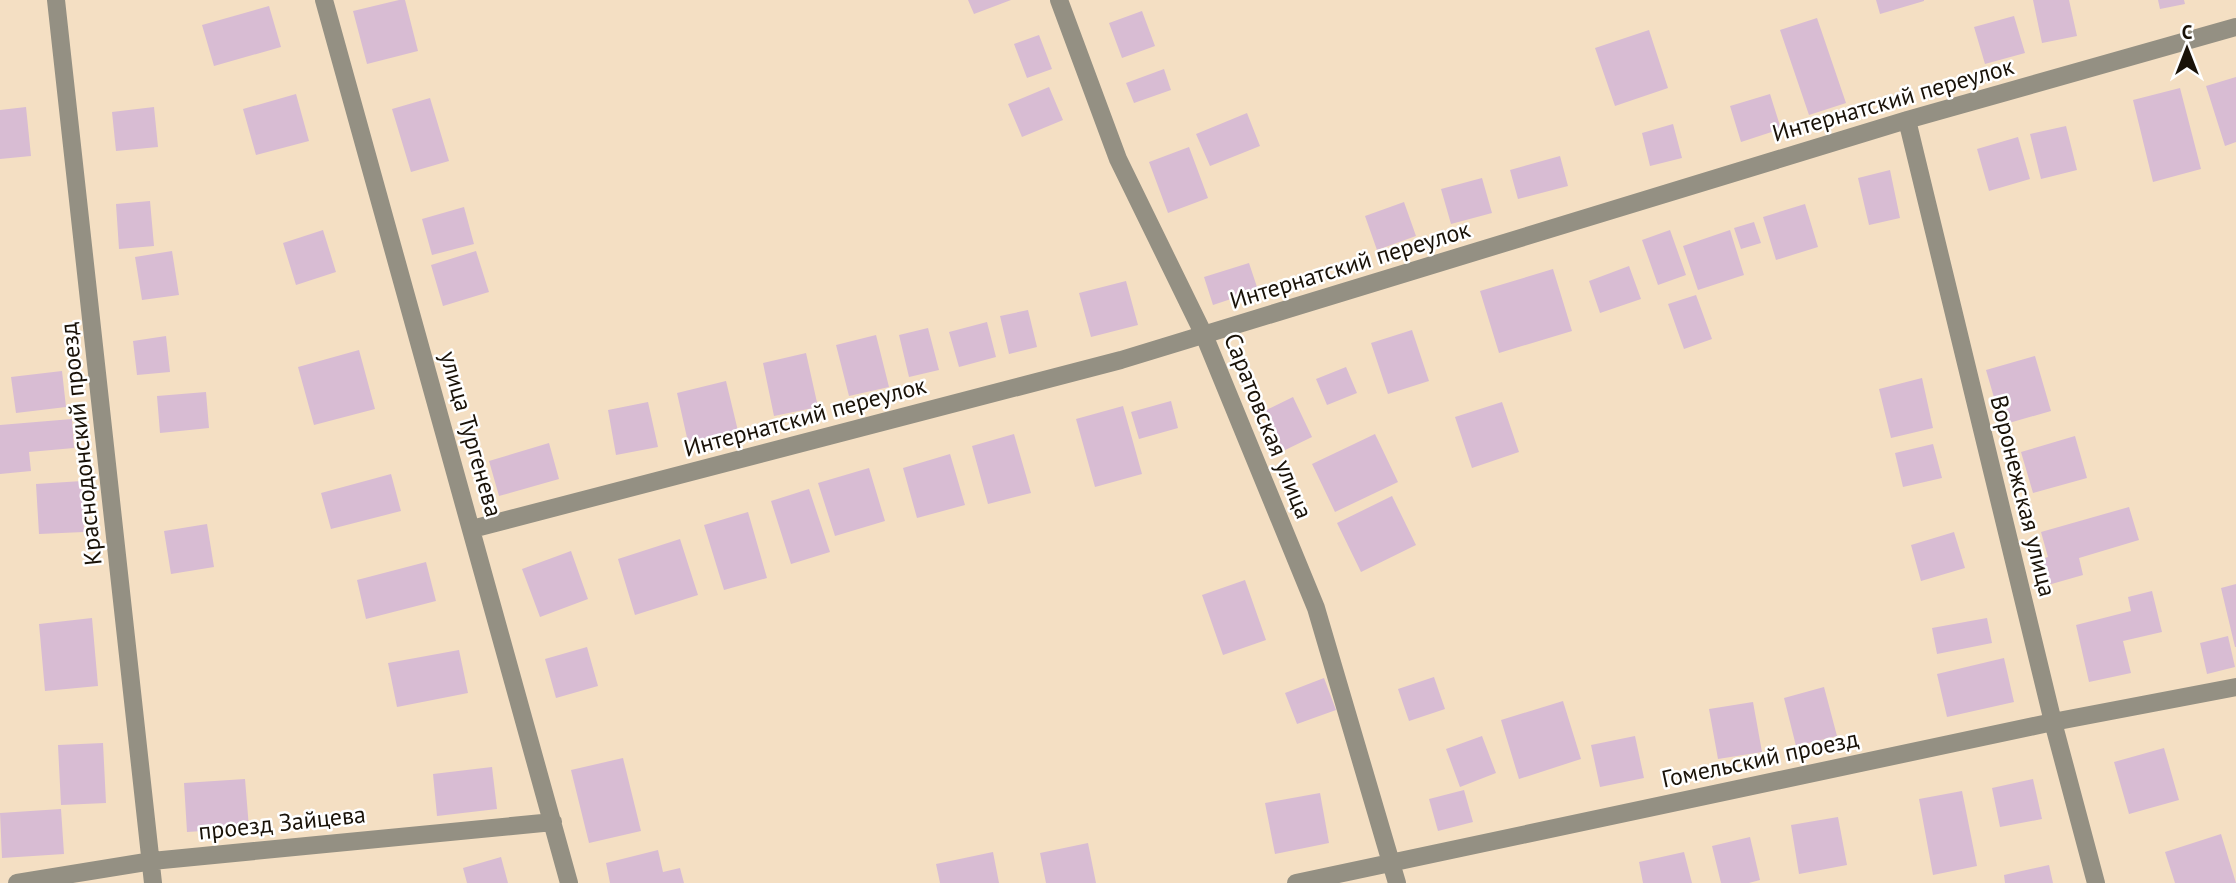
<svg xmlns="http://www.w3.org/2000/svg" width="2236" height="883" font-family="'PT Sans',sans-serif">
  <rect width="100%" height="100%" fill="#f4dfc3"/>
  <path fill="#d8bcd3" d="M399 0H405L418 51 367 64 353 11Z
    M968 0H1011L974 14Z
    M1876 0H1924V1L1880 14Z
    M2033 0H2069L2077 36 2042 43Z
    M2158 0H2184L2185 4 2160 9Z
    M269 6 281 47 214 66 202 25Z
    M1142 11 1155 46 1122 58 1109 23Z
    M2014 16 2025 53 1985 64 1974 27Z
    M1817 18 1846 103 1809 115 1780 30Z
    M1649 30 1668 88 1615 106 1595 48Z
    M1039 35 1052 69 1027 78 1014 44Z
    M1164 69 1171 90 1134 103 1126 83Z
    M2236 77V142L2225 146 2206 86Z
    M1049 87 1063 120 1022 137 1008 104Z
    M2180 88 2201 169 2153 182 2133 100Z
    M296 94 309 141 256 155 243 109Z
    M1770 94 1781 129 1741 142 1730 106Z
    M430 98 449 161 411 172 392 109Z
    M26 107 31 156 0 159V110Z
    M154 107 158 147 116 151 112 112Z
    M1247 113 1260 146 1210 166 1196 134Z
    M1673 124 1682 158 1650 166 1642 133Z
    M2066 126 2077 170 2041 179 2030 134Z
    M2018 137 2030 179 1989 191 1977 149Z
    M1189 147 1208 198 1168 213 1149 162Z
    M1560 156 1568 186 1518 199 1510 170Z
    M1890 170 1900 218 1869 225 1858 178Z
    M1482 178 1492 213 1451 224 1441 189Z
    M150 201 154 246 119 249 116 204Z
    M1404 202 1416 236 1377 250 1365 216Z
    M1805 204 1818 247 1776 260 1763 217Z
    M464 207 474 244 432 255 422 219Z
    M1754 222 1761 243 1741 249 1734 228Z
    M323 230 336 272 296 285 283 243Z
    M1670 230 1686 275 1658 285 1642 240Z
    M1730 230 1744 275 1698 290 1683 246Z
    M172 251 179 295 142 300 135 257Z
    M476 251 489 292 443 306 431 265Z
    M1249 263 1258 290 1213 305 1204 277Z
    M1629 266 1641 299 1600 313 1589 281Z
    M1553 269 1572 331 1499 353 1480 291Z
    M1126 281 1138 325 1091 337 1079 293Z
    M1696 295 1712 339 1684 349 1668 304Z
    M1028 310 1037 347 1009 354 1000 316Z
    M987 322 996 357 959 367 949 332Z
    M928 328 939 370 909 377 899 335Z
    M1412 330 1429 381 1388 394 1371 343Z
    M876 335 889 387 849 396 836 345Z
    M166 336 170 372 137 375 133 341Z
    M359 350 375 409 314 425 298 367Z
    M806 353 818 407 774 416 763 363Z
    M2035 356 2051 411 2002 425 1986 370Z
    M1346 367 1357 393 1327 405 1316 379Z
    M62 371 66 407 16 413 11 377Z
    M1922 378 1933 428 1891 438 1879 389Z
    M726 381 738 431 688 442 677 393Z
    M206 392 209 428 160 433 157 396Z
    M1293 397 1312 437 1281 452 1262 412Z
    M1171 401 1178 428 1139 439 1131 412Z
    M648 402 658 447 616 455 608 410Z
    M1502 402 1519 452 1472 468 1455 417Z
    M1123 406 1142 474 1095 487 1076 419Z
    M72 419 74 448 29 452 31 471 0 474V425Z
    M1014 434 1031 493 988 504 972 446Z
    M1375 434 1398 482 1335 512 1312 464Z
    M2075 436 2087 478 2033 493 2021 452Z
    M549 443 559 479 499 496 489 461Z
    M1933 444 1942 478 1903 487 1895 453Z
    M950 454 965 505 917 518 903 468Z
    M869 468 885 521 835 536 818 483Z
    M391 474 401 511 331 529 321 493Z
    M82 481 84 532 39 534 36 484Z
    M809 489 830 552 791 564 771 501Z
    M1392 496 1416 545 1361 572 1337 523Z
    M2129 507 2139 540 2079 558 2083 575 2048 585 2041 559 2048 557 2041 532Z
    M748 512 767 578 724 590 704 525Z
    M207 524 214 567 171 574 164 531Z
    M1954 532 1965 568 1921 581 1911 545Z
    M680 539 698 595 635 615 618 559Z
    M571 551 588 599 540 617 522 569Z
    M426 562 436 601 366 619 357 580Z
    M1245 580 1266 640 1223 655 1202 595Z
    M2236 584V647H2235L2221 588Z
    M2152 591 2162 632 2123 641 2131 673 2089 682 2076 625 2131 611 2128 597Z
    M92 618 98 686 45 691 39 624Z
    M1987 618 1992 643 1937 654 1932 628Z
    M2228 636 2235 667 2207 674 2200 643Z
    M587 647 598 686 556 698 545 659Z
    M459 650 468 693 397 707 388 663Z
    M2004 658 2014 702 1947 717 1937 674Z
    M1434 677 1445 709 1409 721 1398 689Z
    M1324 678 1336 710 1297 724 1285 693Z
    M1824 687 1837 736 1796 746 1784 698Z
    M1563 701 1581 759 1519 779 1501 720Z
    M1753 702 1762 752 1718 759 1709 709Z
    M1482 736 1496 773 1460 787 1446 749Z
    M1635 736 1644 778 1600 787 1591 745Z
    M103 743 106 803 61 805 58 745Z
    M2164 748 2179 800 2129 814 2114 762Z
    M623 758 641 831 589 843 571 770Z
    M492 767 497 809 437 816 433 774Z
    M245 779 249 828 187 832 184 783Z
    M2033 779 2042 819 2000 827 1992 788Z
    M1464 790 1473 822 1438 831 1429 799Z
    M1962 791 1977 866 1933 875 1919 799Z
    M1320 793 1329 843 1275 854 1265 803Z
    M61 809 64 854 2 858 0 813Z
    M1838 817 1847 865 1799 874 1791 825Z
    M2221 834 2236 883H2175L2165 852Z
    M1750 837 1760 880 1749 883H1721L1712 846Z
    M1088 843 1096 883H1046L1040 853Z
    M658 850 663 872 680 868 684 883H610L606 863Z
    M993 852 999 883H940L936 864Z
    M1684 852 1692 883H1643L1639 862Z
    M501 857 508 883H467L463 868Z
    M2049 865 2053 883H2005L2004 875Z"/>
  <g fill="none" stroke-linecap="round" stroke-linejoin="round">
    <path stroke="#949083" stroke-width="18" d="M56 0 153 883
      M324 0 569 883
      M1059 0 1118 159 1204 335 1316 608 1397 883
      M1907 120 2053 722 2096 883
      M472 529 1121 360 1907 120 2236 27
      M17 883 152 861 553 822
      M1296 883 2053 722 2236 687"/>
  </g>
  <g text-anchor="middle" stroke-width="5" stroke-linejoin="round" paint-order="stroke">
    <g font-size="24" fill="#191208" stroke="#fff">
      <text transform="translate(1893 100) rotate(-16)" y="8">Интернатский переулок</text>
      <text transform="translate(1350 265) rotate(-17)" y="8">Интернатский переулок</text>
      <text transform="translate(805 417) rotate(-15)" y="8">Интернатский переулок</text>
      <text transform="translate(1268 426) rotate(68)" y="8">Саратовская улица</text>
      <text transform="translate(471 434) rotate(74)" y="8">улица Тургенева</text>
      <text transform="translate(81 444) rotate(-96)" y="8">Краснодонский проезд</text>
      <text transform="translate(2023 496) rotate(76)" y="8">Воронежская улица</text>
      <text transform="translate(1760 759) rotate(-12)" y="8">Гомельский проезд</text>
      <text transform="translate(282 823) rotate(-6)" y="8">проезд Зайцева</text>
    </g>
  </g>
  <g transform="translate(2187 49)" stroke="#ffffff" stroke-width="5" paint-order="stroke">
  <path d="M0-5L12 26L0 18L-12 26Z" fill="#191208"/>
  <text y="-10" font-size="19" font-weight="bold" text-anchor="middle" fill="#191208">С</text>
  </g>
</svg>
